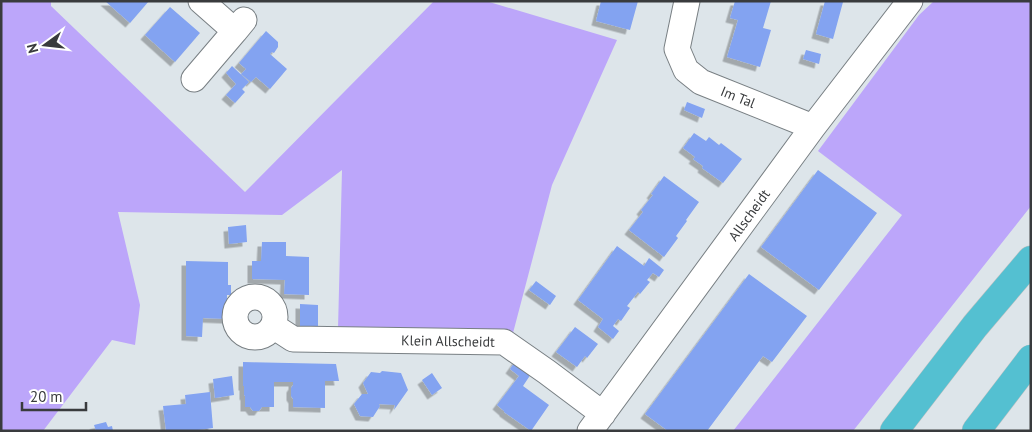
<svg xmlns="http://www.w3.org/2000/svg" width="1032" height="432" font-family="'PT Sans',sans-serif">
  <defs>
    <filter id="shadow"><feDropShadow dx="-4.5" dy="4.5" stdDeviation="0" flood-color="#0004"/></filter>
  </defs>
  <rect width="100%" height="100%" fill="#dde5ea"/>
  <path fill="#bca6fa" d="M1 1H51V6L245 192 434 1H486L617 40 552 185 513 333 338 329 342 170 282 215 118 212 140 305 135 345 112 340 43 431 1 430Z
    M934 1H1031V206L853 431H733L902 215 818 151 919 15Z"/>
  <path fill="#83a3f1" filter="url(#shadow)" d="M105 1H149L130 23Z
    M601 1H638L630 30 596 21Z
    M735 1H771L763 28 771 30 760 67 727 57 738 20 730 18Z
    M825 1 843 2 833 39 816 34Z
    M170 7 200 33 175 62 145 35Z
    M266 31 278 42V47L274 53 272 52 270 54 287 69 270 89 256 77 251 82 241 74 246 69 239 63Z
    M806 50 821 54 819 64 803 59Z
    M232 66 249 82 242 89 245 92 235 103 226 95 236 84 226 73Z
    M687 102 705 109 702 118 684 110Z
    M694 133 706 141 709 137 719 145 721 143 742 159 723 183 702 168 703 166 693 159 695 157 683 148Z
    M818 170 877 213 819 290 761 247Z
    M664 176 699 202 686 220 687 221 676 236 678 238 664 257 629 230 643 212 641 210 653 195 651 194Z
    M246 225 247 242 229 244 228 227Z
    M262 242H286V256L309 257V295L284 294 285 280 252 279V261H261Z
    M617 246 644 266 649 258 664 270 659 277 653 273 652 274 647 280 650 282 640 294 638 292 627 306 630 308 621 321 618 319 613 326 619 331 613 339 598 327 603 319 578 300Z
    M186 261 228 262V285H231V295H227V319L203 318 202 337 186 336Z
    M749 274 807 316 772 362 763 356 707 431H668L645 414Z
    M536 281 556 296 550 305 529 290Z
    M300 304 318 305V330L300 329Z
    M575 327 598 344 587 358 585 356 577 367 556 352Z
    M517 359 533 371 523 386 549 405 531 431 504 412V411L497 405 519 376 510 369Z
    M243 362 336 364 339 381H325V408L293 407V399L291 396V388L293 385V382H274V407H262L259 411H253L250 407H245V395L244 396V386H243Z
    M382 371 401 373 408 390 394 410 395 405 379 404 380 406 373 417 360 416 354 404 362 394H368L363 383 371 372 380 373Z
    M432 373 442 388 432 395 422 380Z
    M232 376 234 395 215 398 213 379Z
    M210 392 213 428 190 431H166L163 406 186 404 185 395Z
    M106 422 108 427 112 426 113 431H96L94 425Z"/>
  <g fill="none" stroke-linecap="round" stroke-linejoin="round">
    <g stroke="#787f83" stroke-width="27">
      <path id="minor" d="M201 1 235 31 244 20
        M687 1 677 49 686 70 701 82 813 127
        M194 79 235 31
        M235 317a20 20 0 1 1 40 0a20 20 0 1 1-40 0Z
        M273 326 293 339 504 342 547 372 603 414
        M590 431 813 127 910 1"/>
    </g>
    <g stroke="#c0c0c1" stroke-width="29">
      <path id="motorway" d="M894 431 975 326 1031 260
        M976 431 1031 359"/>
    </g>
    <use href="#minor" stroke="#fff" stroke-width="25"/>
    <use href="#motorway" stroke="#54c0d1" stroke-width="28"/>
  </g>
  <g text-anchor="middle" stroke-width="4.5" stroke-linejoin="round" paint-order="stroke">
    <g font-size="14" fill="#393b3d" stroke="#fff">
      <text transform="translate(738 97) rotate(22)" y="5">Im Tal</text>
      <text transform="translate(749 215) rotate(-54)" y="5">Allscheidt</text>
      <text transform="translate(448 341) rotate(1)" y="5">Klein Allscheidt</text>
    </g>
  </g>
  <rect width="1032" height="432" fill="none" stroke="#393b3d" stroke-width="5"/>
  <g transform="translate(45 45) rotate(255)" stroke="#ffffff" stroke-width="4" paint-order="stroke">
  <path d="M0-4L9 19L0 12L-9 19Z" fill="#393b3d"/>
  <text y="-8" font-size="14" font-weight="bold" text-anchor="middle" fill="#393b3d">N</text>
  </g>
  <path d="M22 402v8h64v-8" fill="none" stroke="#393b3d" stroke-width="2.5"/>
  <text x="30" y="402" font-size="15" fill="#393b3d" stroke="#ffffff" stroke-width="4" paint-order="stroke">20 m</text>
</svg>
